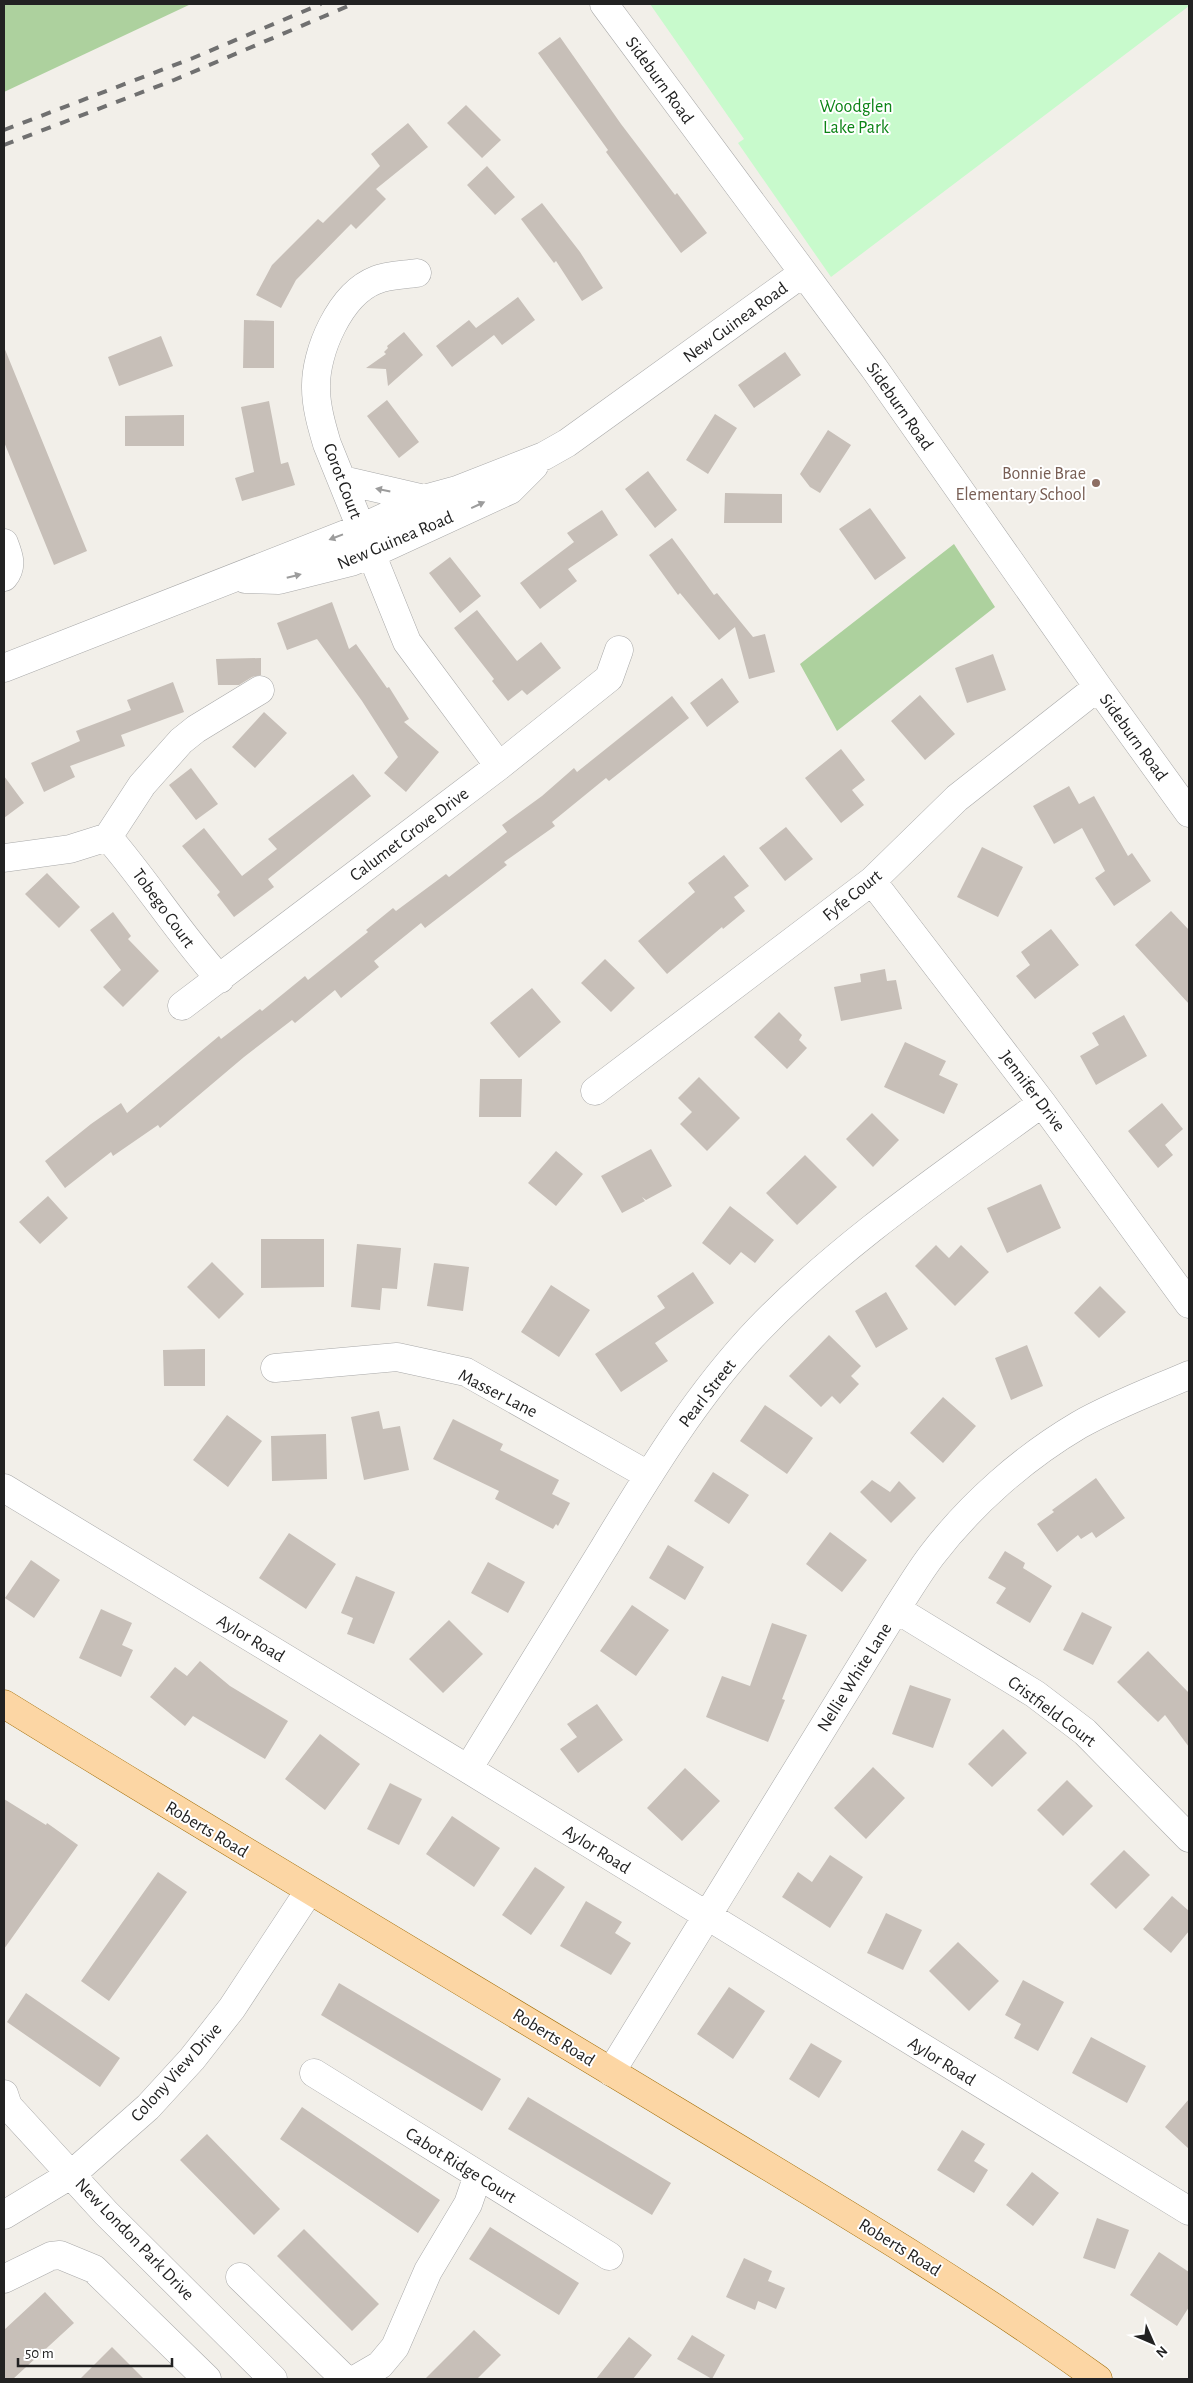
<svg xmlns="http://www.w3.org/2000/svg" width="1193" height="2383" font-family="'Alegreya Sans',sans-serif">
  <rect width="100%" height="100%" fill="#f2efe9"/>
  <path fill="#add19e" d="M4 4H191L4 92Z
    M954 544 995 607 837 731 800 664Z"/>
  <path fill="#c8facc" d="M650 4H1189V6L831 277 738 143 744 139Z"/>
  <path fill="#c7bfb8" d="M560 37 621 124 675 195 677 193 707 233 681 253 606 152 608 150 538 53Z
    M466 105 501 140 482 158 447 123Z
    M408 123 428 147 376 189 386 199 356 229 351 224 296 280 281 308 256 295 272 265 318 219 323 223 380 166 371 154Z
    M487 166 515 197 495 215 467 185Z
    M542 203 580 252 603 288 582 301 556 261 554 263 521 219Z
    M518 297 535 320 502 345 494 335 452 367 436 346 469 320 476 328Z
    M244 320 274 321V368H243Z
    M404 332 423 355 388 386 386 369 366 368 386 354 384 352 388 348 387 346Z
    M161 336 173 366 119 386 108 357Z
    M4 347 87 551 54 565 4 442Z
    M785 352 801 375 754 408 738 385Z
    M387 400 419 442 399 458 367 416Z
    M269 401 281 464 288 462 295 485 242 501 235 478 254 472 241 407Z
    M715 414 737 428 708 474 686 460Z
    M184 415V446H125V416Z
    M828 430 851 445 820 493 810 487 800 474Z
    M648 471 677 510 655 528 625 489Z
    M725 493 782 494V523H724Z
    M870 508 906 558 875 580 839 529Z
    M602 510 618 535 568 569 577 581 540 609 520 583 574 542 567 533Z
    M672 538 714 595 717 593 753 637 765 634 775 672 749 679 735 627 719 640 680 593 678 595 649 555Z
    M450 557 481 596 460 613 429 573Z
    M332 602 349 649 356 644 387 688 389 687 409 719 404 722 439 752 406 792 384 773 398 757 362 701 317 639 287 650 277 623Z
    M477 610 517 661 541 642 561 668 527 695 522 690 508 701 492 681 494 679 454 628Z
    M993 654 1006 690 967 703 955 668Z
    M261 658V675L252 677 239 685H218L216 659Z
    M722 678 739 702 707 727 690 703Z
    M173 682 184 712 121 735 125 746 70 766 75 777 44 792 31 763 80 741 76 731 131 710 127 700Z
    M920 695 955 734 925 760 891 721Z
    M672 696 689 718 609 781 606 778 552 822 555 826 504 862 507 865 425 928 421 923 374 961 379 967 341 998 335 990 295 1023 292 1020 244 1057 160 1128 158 1125 113 1156 111 1152 65 1188 45 1161 91 1124 121 1103 127 1113 219 1036 221 1039 260 1009 262 1011 305 976 308 980 368 932 366 930 393 908 396 911 446 874 449 877 507 832 502 825 542 796 574 768 577 772Z
    M264 712 287 733 255 768 232 747Z
    M841 749 865 780 852 790 864 805 841 823 805 778Z
    M191 768 218 804 196 820 169 785Z
    M353 774 371 796 268 879 274 887 234 917 217 895 220 892 182 846 204 828 242 876 277 849 268 839Z
    M4 776 24 803 4 818Z
    M1069 786 1079 804 1094 796 1128 856 1132 853 1151 881 1114 906 1095 878 1105 871 1082 828 1054 844 1033 806Z
    M786 827 813 859 785 881 759 848Z
    M982 847 1023 867 998 917 957 897Z
    M724 855 749 886 734 897 745 911 723 929 722 927 667 974 638 941 695 892 688 883Z
    M47 873 80 907 59 928 25 894Z
    M1171 911 1189 930V1004L1135 945Z
    M113 912 131 936 128 939 159 971 123 1007 103 987 121 970 90 930Z
    M1051 929 1079 965 1035 999 1016 976 1030 965 1021 952Z
    M605 959 635 988 611 1012 581 983Z
    M885 969 887 981 896 980 902 1009 841 1021 834 987 861 982 860 974Z
    M532 988 561 1022 519 1058 490 1023Z
    M779 1012 802 1035 799 1040 807 1048 787 1069 754 1037Z
    M1124 1015 1147 1056 1096 1085 1080 1056 1099 1045 1092 1033Z
    M905 1042 946 1061 939 1075 958 1084 944 1114 884 1087Z
    M699 1077 740 1118 707 1151 680 1124 692 1112 678 1098Z
    M480 1079H522L521 1117H479Z
    M1162 1103 1183 1129 1165 1145 1173 1155 1158 1168 1128 1131Z
    M872 1113 899 1140 873 1167 846 1139Z
    M651 1149 672 1186 646 1200 642 1197 645 1201 622 1213 601 1176Z
    M556 1151 583 1174 556 1206 528 1183Z
    M805 1155 837 1187 797 1225 766 1193Z
    M1041 1184 1061 1228 1007 1253 987 1208Z
    M48 1196 68 1218 40 1244 19 1222Z
    M730 1206 774 1240 755 1263 741 1252 730 1265 702 1243Z
    M261 1239H324V1287L261 1288Z
    M357 1244 401 1248 397 1289 382 1288 380 1310 351 1307Z
    M936 1245 949 1258 961 1245 989 1272 955 1306 915 1266Z
    M212 1262 244 1294 219 1319 187 1287Z
    M434 1263 469 1267 463 1311 427 1306Z
    M693 1272 714 1303 655 1343 668 1361 621 1392 595 1354 665 1308 657 1296Z
    M551 1285 590 1310 559 1357 521 1332Z
    M1100 1286 1126 1312 1099 1338 1074 1313Z
    M886 1292 908 1329 876 1348 855 1311Z
    M829 1335 861 1366 851 1376 859 1384 840 1404 832 1396 821 1407 789 1376Z
    M1027 1345 1043 1386 1011 1400 995 1358Z
    M205 1349V1386H164L163 1350Z
    M943 1397 976 1426 943 1463 910 1433Z
    M765 1405 813 1438 787 1474 740 1441Z
    M379 1411 383 1429 400 1426 409 1470 364 1480 351 1417Z
    M227 1415 262 1441 228 1487 193 1460Z
    M453 1419 503 1444 500 1450 559 1480 552 1494 570 1503 558 1526 556 1524 553 1529 495 1499 499 1491 433 1459Z
    M326 1434 327 1479 272 1481 271 1436Z
    M713 1472 749 1495 729 1524 694 1501Z
    M1096 1478 1125 1518 1096 1538 1092 1532 1081 1539 1078 1535 1057 1552 1037 1524 1054 1512 1052 1510Z
    M872 1480 890 1492 899 1481 916 1498 891 1523 860 1492Z
    M830 1532 867 1560 842 1592 806 1564Z
    M289 1533 336 1564 306 1609 259 1578Z
    M668 1545 704 1567 685 1600 649 1578Z
    M1005 1551 1025 1563 1023 1568 1052 1586 1030 1623 996 1603 1006 1588 988 1578Z
    M31 1560 60 1580 34 1618 5 1598Z
    M488 1562 525 1582 508 1613 471 1593Z
    M356 1576 395 1592 374 1644 347 1634 353 1618 341 1613Z
    M632 1605 669 1630 636 1676 600 1651Z
    M101 1609 132 1623 122 1645 133 1650 121 1677 79 1658Z
    M1082 1612 1112 1627 1093 1665 1063 1650Z
    M449 1620 483 1654 443 1693 409 1659Z
    M772 1623 807 1635 782 1699 785 1700 768 1742 706 1717 722 1676 750 1686Z
    M1148 1651 1189 1693V1747L1165 1715 1158 1722 1117 1682Z
    M200 1661 230 1686 288 1721 265 1759 193 1716 185 1726 150 1697 175 1667 187 1676Z
    M910 1685 951 1699 933 1748 892 1734Z
    M597 1704 623 1740 578 1773 560 1749 577 1737 567 1724Z
    M1003 1729 1027 1753 992 1787 968 1764Z
    M320 1734 360 1764 325 1810 285 1779Z
    M873 1767 905 1798 866 1839 834 1808Z
    M685 1768 720 1801 682 1841 647 1808Z
    M1067 1780 1093 1806 1063 1836 1037 1810Z
    M390 1783 422 1799 399 1845 367 1829Z
    M4 1799 46 1825 47 1823 78 1845 4 1949Z
    M452 1816 500 1848 474 1887 426 1854Z
    M1124 1850 1150 1875 1116 1909 1090 1884Z
    M830 1855 863 1877 830 1928 782 1897 798 1872 812 1882Z
    M535 1867 565 1887 531 1935 502 1915Z
    M158 1872 187 1892 109 2001 81 1981Z
    M1172 1896 1189 1911V1931L1171 1953 1143 1929Z
    M586 1901 622 1922 615 1933 631 1943 611 1975 560 1946Z
    M886 1913 922 1930 903 1970 867 1953Z
    M958 1942 999 1981 969 2011 929 1971Z
    M1023 1980 1064 2002 1038 2051 1014 2038 1021 2024 1005 2015Z
    M339 1983 501 2079 482 2111 321 2015Z
    M729 1987 765 2011 733 2059 697 2034Z
    M26 1993 120 2058 100 2087 7 2022Z
    M1091 2037 1146 2066 1127 2103 1072 2073Z
    M811 2043 842 2061 819 2098 789 2079Z
    M528 2097 671 2183 652 2215 508 2129Z
    M1189 2099V2149L1165 2127Z
    M302 2107 440 2200 418 2233 280 2139Z
    M962 2130 985 2144 974 2161 988 2170 974 2193 937 2170Z
    M207 2134 280 2209 254 2235 180 2160Z
    M1032 2172 1059 2193 1033 2226 1006 2205Z
    M1097 2218 1129 2230 1115 2269 1083 2258Z
    M490 2227 579 2283 559 2315 469 2259Z
    M304 2229 379 2304 352 2331 277 2256Z
    M1159 2252 1189 2272V2307L1177 2326 1130 2295Z
    M744 2258 772 2271 768 2281 785 2288 776 2309 758 2301 755 2310 726 2297Z
    M45 2292 74 2323 13 2379H4V2330Z
    M474 2330 501 2355 477 2379H425Z
    M692 2335 725 2355 712 2379 677 2359Z
    M629 2337 652 2355 633 2379H596Z
    M112 2347 144 2379H80Z"/>
  <g fill="none" stroke-linecap="round" stroke-linejoin="round">
    <g stroke="#a9a9a9" stroke-width="29">
      <path id="minor" d="M604 4 874 368 1098 687 1189 813
        M417 273C404 275 388 275 376 280 340 294 315 352 316 388 316 407 322 427 327 444L407 642 499 766
        M342 480 424 499
        M4 543C9 556 13 566 4 577
        M245 579 279 580 351 562 371 554 510 490 534 466
        M4 668 361 528 424 499 457 490 544 456 567 443 803 273
        M108 837C147 882 179 934 220 979
        M4 858 70 849 108 837 142 785 181 741 196 729 260 690
        M872 881 1042 1103 1189 1304
        M182 1006 499 766 609 678 619 650
        M595 1091 872 881 957 798 1098 687
        M275 1368 397 1357 466 1372 648 1475
        M4 1488 468 1769 1189 2211
        M896 1609 1035 1694 1085 1732 1189 1838
        M468 1769C513 1696 558 1622 604 1548 650 1472 697 1394 759 1329 843 1242 945 1174 1042 1103
        M611 2072 896 1609C908 1591 919 1572 932 1555 971 1504 1023 1458 1079 1425 1114 1405 1152 1391 1189 1375
        M314 2073 609 2256
        M4 2094 8 2106 106 2213 273 2379
        M4 2215 72 2174 148 2107 192 2059 232 2008 309 1891
        M240 2277 345 2379
        M4 2279 51 2256 60 2255 94 2269 207 2379
        M356 2379 380 2365 395 2347 428 2271 468 2204 478 2175"/>
    </g>
    <g stroke="#a06b00" stroke-width="29">
      <path id="major" d="M4 1704C226 1841 450 1974 673 2109 817 2196 962 2281 1098 2379"/>
    </g>
    <use href="#minor" stroke="#fff" stroke-width="28"/>
    <use href="#major" stroke="#fcd6a4" stroke-width="28"/>
    <path stroke="#707070" stroke-width="4" stroke-dasharray="10 10" stroke-linecap="butt" d="M4 130 193 58 321 4
      M4 145 174 80 353 4"/>
  </g>
  <defs><path id="oneway-solid" d="M-6-.8H1V-3.2L6.5 0L1 3.2V.8H-6Z" transform="scale(1.25)"/></defs>
  <g fill="#9c9c9c">
    <use href="#oneway-solid" transform="translate(383 490) rotate(-168)"/>
    <use href="#oneway-solid" transform="translate(478 505) rotate(-25)"/>
    <use href="#oneway-solid" transform="translate(336 537) rotate(159)"/>
    <use href="#oneway-solid" transform="translate(294 576) rotate(-14)"/>
  </g>
  <circle fill="#8d6e63" stroke="#fff" stroke-width="2" cx="1096" cy="483" r="5"/>
  <g text-anchor="middle" stroke-width="4" stroke-linejoin="round" paint-order="stroke">
    <g font-size="18" fill="#222" stroke="#fff">
      <text transform="translate(660 80) rotate(54)" y="6">Sideburn Road</text>
      <text transform="translate(735 322) rotate(-36)" y="6">New Guinea Road</text>
      <text transform="translate(900 406) rotate(55)" y="6">Sideburn Road</text>
      <text transform="translate(343 481) rotate(69)" y="6">Corot Court</text>
      <text transform="translate(395 540) rotate(-23)" y="6">New Guinea Road</text>
      <text transform="translate(1134 737) rotate(54)" y="6">Sideburn Road</text>
      <text transform="translate(409 834) rotate(-37)" y="6">Calumet Grove Drive</text>
      <text transform="translate(852 895) rotate(-39)" y="6">Fyfe Court</text>
      <text transform="translate(164 908) rotate(54)" y="6">Tobego Court</text>
      <text transform="translate(1033 1091) rotate(53)" y="6">Jennifer Drive</text>
      <text transform="translate(498 1393) rotate(27)" y="6">Masser Lane</text>
      <text transform="translate(707 1393) rotate(-52)" y="6">Pearl Street</text>
      <text transform="translate(251 1638) rotate(31)" y="6">Aylor Road</text>
      <text transform="translate(854 1677) rotate(-58)" y="6">Nellie White Lane</text>
      <text transform="translate(1052 1711) rotate(37)" y="6">Cristfield Court</text>
      <text transform="translate(207 1829) rotate(31)" y="6">Roberts Road</text>
      <text transform="translate(597 1849) rotate(32)" y="6">Aylor Road</text>
      <text transform="translate(554 2037) rotate(32)" y="6">Roberts Road</text>
      <text transform="translate(942 2061) rotate(32)" y="6">Aylor Road</text>
      <text transform="translate(176 2072) rotate(-48)" y="6">Colony View Drive</text>
      <text transform="translate(461 2165) rotate(32)" y="6">Cabot Ridge Court</text>
      <text transform="translate(135 2239) rotate(46)" y="6">New London Park Drive</text>
      <text transform="translate(900 2247) rotate(32)" y="6">Roberts Road</text>
    </g>
    <g font-size="18" fill="#0c8416" stroke="#fff">
      <text x="856" y="112">Woodglen<tspan x="856" dy="21">Lake Park</tspan></text>
    </g>
    <g font-size="18" fill="#785e54" stroke="#fff" text-anchor="end">
      <text x="1086" y="479">Bonnie Brae<tspan x="1086" dy="21">Elementary School</tspan></text>
    </g>
  </g>
  <rect width="1193" height="2383" fill="none" stroke="#222222" stroke-width="10"/>
  <g transform="translate(1153 2343) rotate(135)" stroke="#ffffff" stroke-width="4" paint-order="stroke">
  <path d="M0-4L9 19L0 12L-9 19Z" fill="#222222"/>
  <text y="-8" font-size="14" font-weight="bold" text-anchor="middle" fill="#222222">N</text>
  </g>
  <path d="M18 2358v8h154v-8" fill="none" stroke="#222222" stroke-width="2.5"/>
  <text x="25" y="2358" font-size="15" fill="#222222" stroke="#ffffff" stroke-width="4" paint-order="stroke">50 m</text>
</svg>
